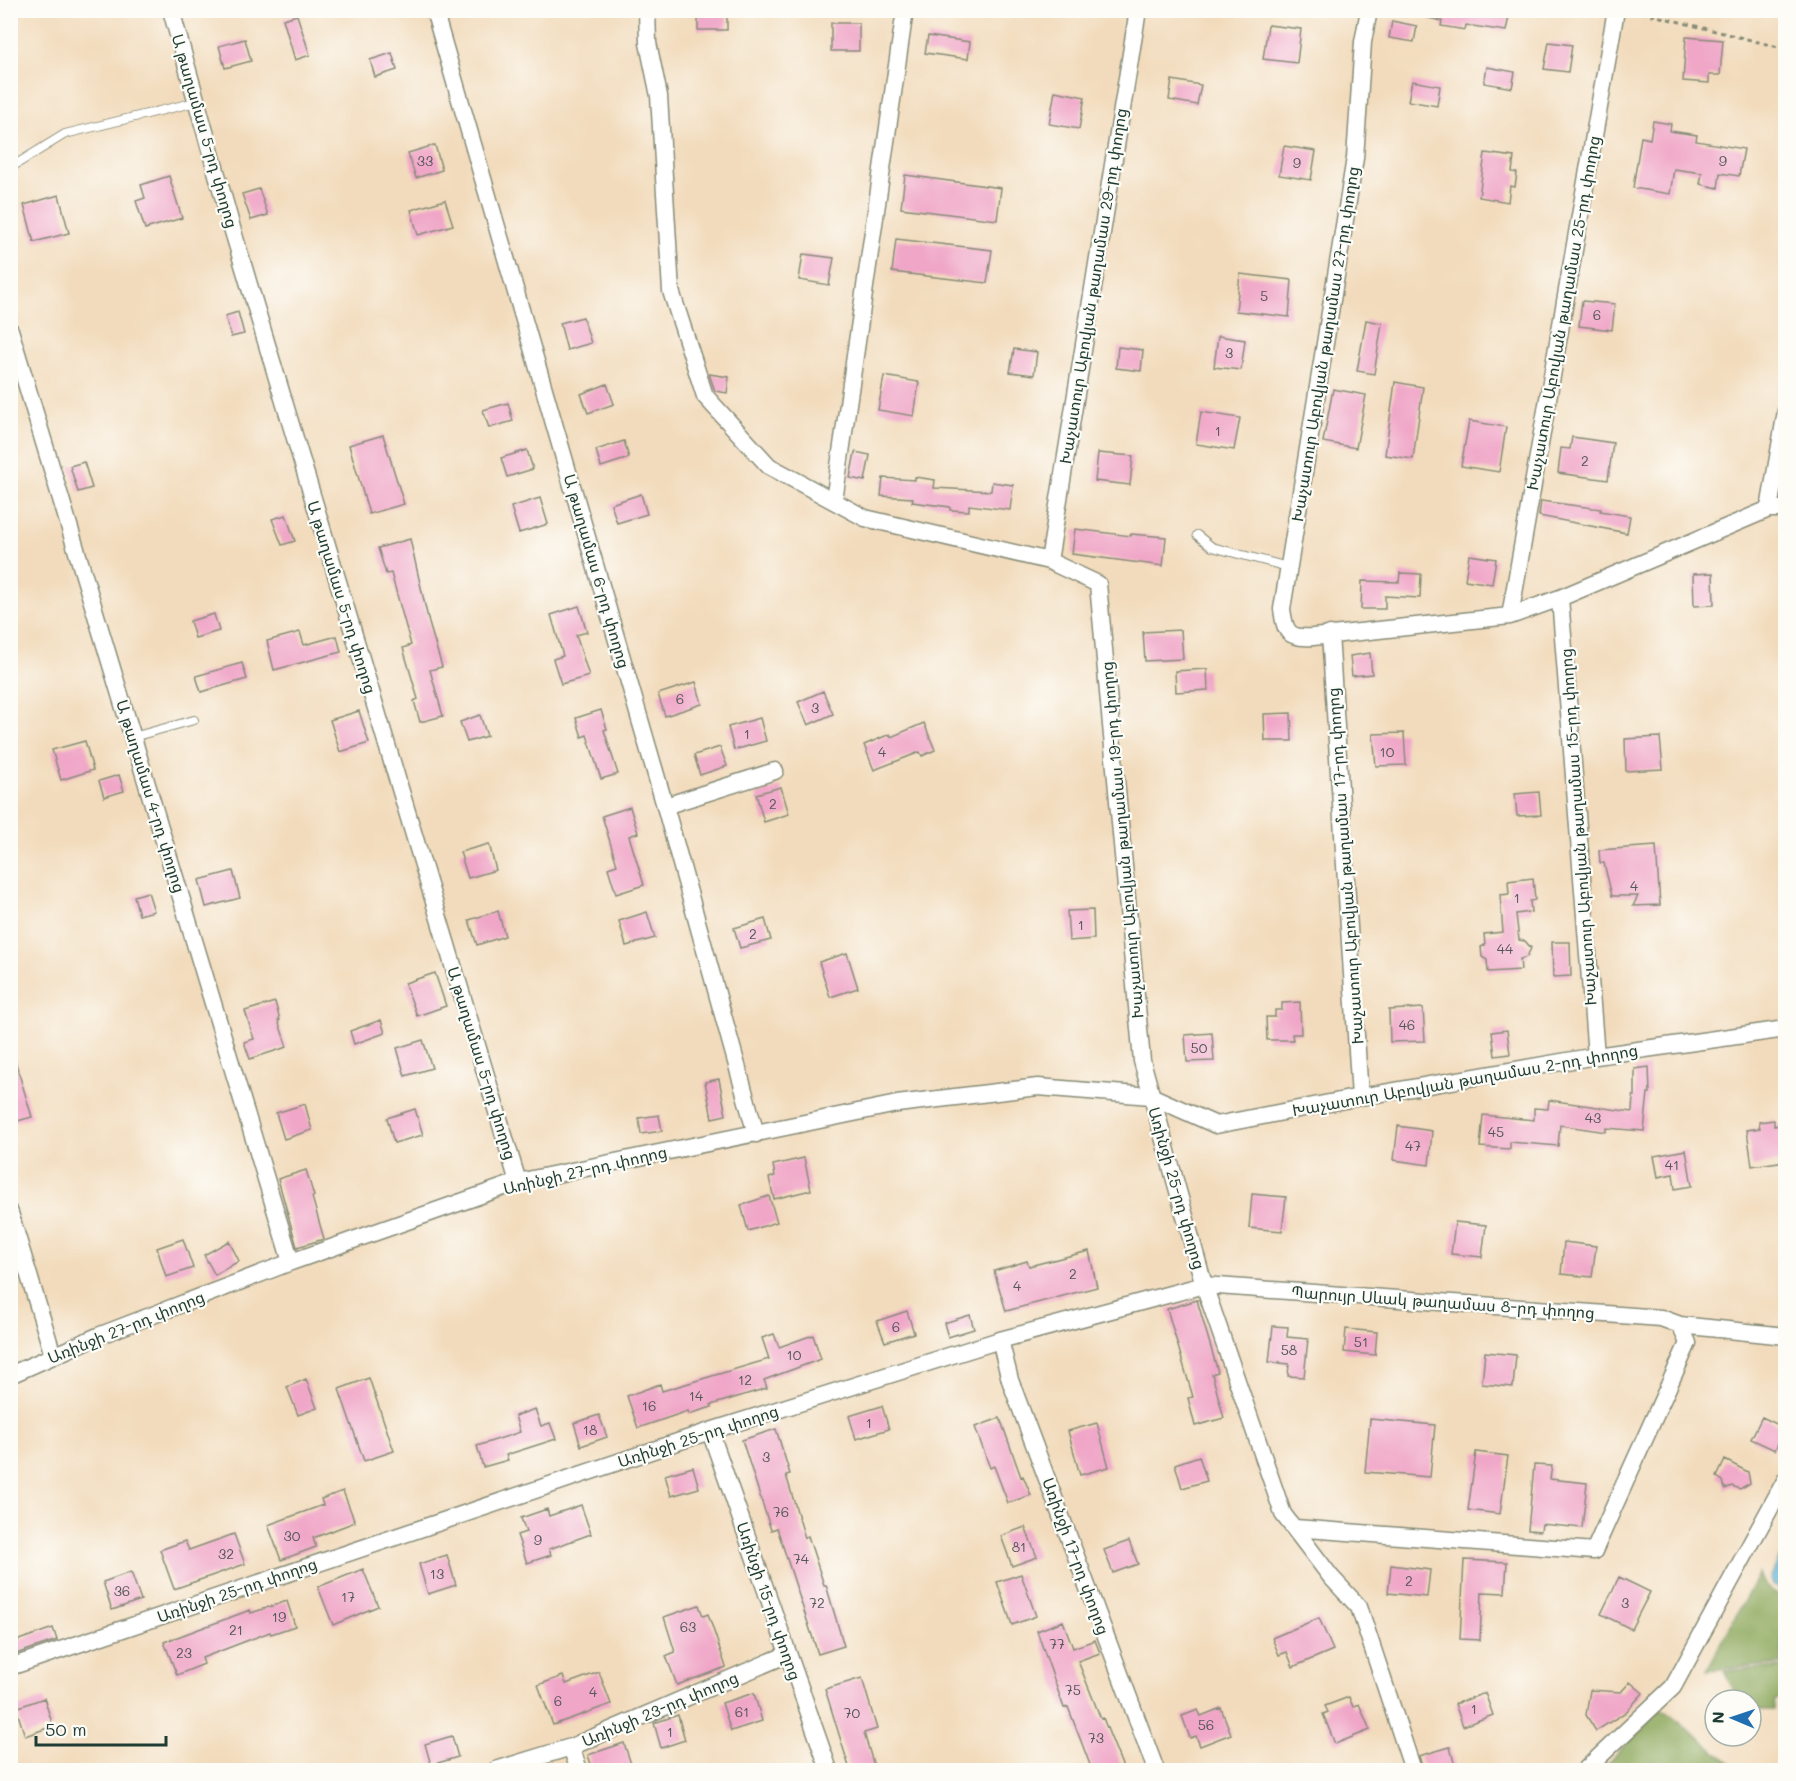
<svg xmlns="http://www.w3.org/2000/svg" width="1796" height="1781" font-family="Mali,'Noto Sans Armenian',sans-serif">
  <rect width="100%" height="100%" fill="#fdfcf7"/>
  <filter id="ink" filterUnits="userSpaceOnUse"><feTurbulence type="fractalNoise" baseFrequency=".0167" numOctaves="2"/><feDisplacementMap in="SourceGraphic" scale="12" xChannelSelector="R" yChannelSelector="G"/><feConvolveMatrix kernelMatrix="1 2 1 2 8 2 1 2 1" color-interpolation-filters="sRGB"/></filter>
  <filter id="wash" filterUnits="userSpaceOnUse"><feTurbulence type="fractalNoise" baseFrequency=".008" numOctaves="4" result="noise"/><feDisplacementMap in="SourceGraphic" scale="24" xChannelSelector="R" yChannelSelector="G"/><feGaussianBlur stdDeviation="1.35" result="paint"/><feColorMatrix in="noise" values="0 0 0 0 0 0 0 0 0 0 0 0 0 0 0 0 0 1.4 0 .05"/><feComposite in="paint" operator="in"/></filter>
  <g filter="url(#wash)">
    <rect width="100%" height="100%" fill="#f2dbbc"/>
    <path fill="#8aa658" stroke="#547246" stroke-width="1.5" d="M1759 1573C1764 1590 1770 1591 1785 1598V1637L1781 1640 1782 1664 1707 1670Z
      M1784 1667 1785 1696 1775 1700 1774 1710H1761L1751 1705V1700H1743L1733 1689 1724 1671Z
      M1660 1707 1734 1766 1730 1770H1612L1606 1766Z"/>
    <path fill="#58b3d6" stroke="#3c7885" stroke-width="1.5" d="M1785 1546V1591L1772 1585 1770 1579Z"/>
    <g id="blocks">
      <path fill="#f0a6c7" d="M698 10H727V30H698Z
        M1429 10H1501L1510 12 1506 31 1466 25 1465 30 1441 26 1442 21 1428 18Z
        M297 15 310 55 295 60 283 19Z
        M1392 21 1417 26 1414 42 1389 38Z
        M831 23H859V51H831Z
        M1268 25 1301 29 1297 63 1263 59Z
        M928 36 970 42 968 59 925 53Z
        M1686 37 1723 40 1720 75H1709V83L1683 81Z
        M245 39 251 61 225 68 219 46Z
        M1549 42 1572 45 1568 72 1544 69Z
        M392 53 397 70 375 77 370 60Z
        M1487 67 1515 72 1512 88 1484 83Z
        M1172 80 1201 85 1197 105 1169 100Z
        M1412 81 1440 86 1437 106 1408 101Z
        M1055 91 1085 97 1079 129 1049 124Z
        M1653 121 1671 124 1670 131 1697 135 1696 141 1744 149 1739 176 1720 173 1718 188 1700 184 1702 173 1674 169 1670 194 1633 188 1641 137 1650 139Z
        M435 145 442 170 416 178 408 153Z
        M1284 146 1316 151 1311 180 1279 175Z
        M1485 153 1514 157 1512 172 1517 173 1515 187 1510 186 1508 202 1479 197Z
        M905 175 1001 188 997 220 901 208Z
        M169 176 182 218 145 229 136 201 145 198 141 185Z
        M259 189 268 215 251 220 242 194Z
        M59 195 69 233 34 242 24 205Z
        M445 200 453 225 418 235 411 210Z
        M896 239 992 250 987 283 892 272Z
        M803 254 834 258 829 285 799 280Z
        M1240 274 1292 280 1289 317 1236 311Z
        M1582 301 1615 304 1612 330 1579 326Z
        M238 312 244 334 231 337 225 316Z
        M583 317 591 343 567 350 560 323Z
        M1366 320 1382 323 1374 374 1357 371Z
        M1218 336 1245 340 1241 370 1214 367Z
        M1118 347 1143 350 1141 371 1116 368Z
        M1014 349 1037 352 1034 375 1010 372Z
        M709 374 729 377 727 393 715 391Z
        M884 376 919 382 914 416 878 410Z
        M1395 382 1423 387 1413 459 1385 455Z
        M607 384 614 404 588 413 581 394Z
        M1333 389 1366 395 1356 448 1323 442Z
        M508 403 513 421 489 428 483 410Z
        M1201 412 1240 418 1234 450 1196 444Z
        M1469 421 1506 427 1499 472 1461 466Z
        M383 435 404 504 369 514 349 445Z
        M1572 437 1613 443 1608 480 1558 473 1561 448 1570 449Z
        M624 441 629 458 601 467 596 450Z
        M527 450 533 469 507 477 501 458Z
        M855 452 870 455 865 481 850 478Z
        M1098 453 1133 456 1130 485 1095 481Z
        M84 462 92 488 78 492 70 466Z
        M915 477 935 480 934 488 991 491 992 482 1013 485 1010 510 969 505V511L950 510V507L912 502 913 498 881 496 883 478 915 480Z
        M641 494 647 514 617 523 611 504Z
        M540 498 548 524 519 533 511 507Z
        M1541 501 1601 509 1600 511 1630 516 1627 533 1539 516Z
        M286 515 295 541 282 545 272 519Z
        M1075 529 1131 536V534L1166 537 1163 566 1072 554Z
        M410 539 429 623 442 667 430 670 443 716 420 722 414 701 418 699 403 648 411 645 391 573 386 574 378 548Z
        M1469 555 1496 559 1492 584 1465 580Z
        M1400 573 1421 574 1420 598 1385 596V609H1361L1362 581 1399 582Z
        M1713 573 1714 605 1694 606 1693 574Z
        M579 606 587 632 576 635 589 676 561 684 553 659 563 656 551 615Z
        M214 614 219 631 195 638 190 621Z
        M1181 630 1183 659 1145 661 1143 632Z
        M300 632 304 645 337 636 341 652 274 670 267 641Z
        M1370 653 1372 674 1352 676 1350 656Z
        M242 663 247 679 201 692 196 676Z
        M1207 669 1208 690 1176 692 1175 671Z
        M696 682 702 704 665 716 658 694Z
        M823 691 833 714 808 725 798 702Z
        M601 710 607 729 604 730 618 774 601 779 587 735 582 737 576 718Z
        M359 711 369 743 340 752 330 720Z
        M1291 713 1292 741H1265L1264 714Z
        M480 715 487 736 467 742 460 722Z
        M760 718 766 741 734 750 728 727Z
        M924 723 935 750 922 756 920 752 874 770 864 745 890 734 891 737Z
        M1404 733 1406 765 1376 766 1373 734Z
        M1660 737 1663 769 1626 771 1625 739Z
        M85 741 93 770 61 780 52 750Z
        M720 747 727 766 700 775 694 755Z
        M119 775 124 791 104 797 99 781Z
        M781 787 789 814 764 822 756 794Z
        M1539 792 1541 815 1517 816 1515 794Z
        M630 807 638 833 629 836 644 885 616 894 608 868 617 865 602 816Z
        M489 844 496 870 468 878 460 852Z
        M1656 846 1660 905 1633 906 1638 896H1612L1604 863H1600L1599 850Z
        M233 871 240 898 206 907 199 880Z
        M1533 878 1535 900 1530 901 1531 912 1516 914 1519 940 1525 941 1531 948 1527 957 1520 959 1521 970 1488 972 1487 960 1482 957 1481 947 1485 945 1484 934 1503 932 1500 895 1509 894 1508 881Z
        M148 892 154 911 139 915 134 896Z
        M1093 910 1094 939 1069 941 1067 911Z
        M498 911 505 936 477 945 469 920Z
        M647 912 655 938 626 946 619 921Z
        M765 919 771 940 740 948 734 928Z
        M1552 942H1570L1571 976 1553 977Z
        M847 953 858 988 830 997 819 962Z
        M435 973 446 1006 417 1016 405 983Z
        M275 1002 280 1020H278L287 1047 250 1059 244 1042 254 1039 245 1011Z
        M1300 1002 1301 1034H1292L1293 1040H1267L1266 1017H1275V1010H1282V1003Z
        M1423 1008 1425 1041 1390 1042 1389 1010Z
        M381 1020 385 1033 354 1044 350 1031Z
        M1507 1030 1510 1054 1495 1056 1492 1032Z
        M1212 1033 1214 1061 1187 1062 1185 1035Z
        M423 1040 432 1068 405 1076 397 1048Z
        M14 1057 32 1117 10 1123V1058Z
        M1649 1067 1650 1093H1648L1644 1131 1606 1128V1132L1560 1125 1558 1146 1510 1142V1149L1480 1147 1483 1115 1534 1120V1108L1548 1109 1549 1100 1632 1112 1633 1096H1635V1069Z
        M719 1079 726 1115 712 1118 705 1082Z
        M305 1104 312 1130 284 1139 276 1113Z
        M415 1109 423 1135 394 1143 387 1118Z
        M659 1115 662 1131 641 1134 639 1118Z
        M1774 1120V1126L1785 1124V1161L1752 1166 1747 1130 1760 1128 1759 1122Z
        M1398 1126 1432 1131 1429 1165 1394 1160Z
        M1686 1150 1692 1186 1675 1189 1673 1174 1658 1177 1654 1156Z
        M804 1158 811 1190 774 1199 769 1178 775 1176 773 1165Z
        M306 1170 314 1196 312 1197 324 1239 297 1247 278 1179Z
        M1252 1194 1286 1197 1282 1231 1249 1228Z
        M769 1196 777 1222 748 1231 741 1205Z
        M1455 1222 1486 1225 1482 1257 1451 1254Z
        M183 1239 193 1268 166 1277 157 1248Z
        M229 1241 239 1261 215 1275 204 1255Z
        M1564 1242 1596 1246 1592 1277 1561 1274Z
        M1089 1251 1097 1287 1006 1311 994 1271 1027 1261 1029 1266Z
        M1197 1300 1218 1372 1212 1374 1224 1418 1195 1426 1188 1398 1193 1397 1167 1309Z
        M907 1311 914 1333 885 1342 877 1321Z
        M970 1315 974 1329 948 1337 944 1323Z
        M1273 1326 1288 1327 1287 1337 1308 1339 1304 1377 1288 1376 1289 1364 1269 1362Z
        M1346 1329 1377 1332 1375 1355 1344 1352Z
        M774 1334 779 1347 813 1335 821 1359 764 1380 767 1388 711 1405 712 1407 689 1414 688 1411 638 1428 627 1396 660 1384 662 1391 769 1359 762 1338Z
        M1485 1352 1516 1355 1513 1387 1482 1384Z
        M369 1378 394 1451 364 1461 339 1389Z
        M306 1379 317 1408 298 1415 287 1387Z
        M882 1406 889 1429 856 1439 849 1416Z
        M535 1409 541 1426 550 1423 556 1439 506 1455 508 1460 483 1467 477 1446 520 1432 515 1416Z
        M599 1415 607 1437 581 1446 574 1423Z
        M1762 1417 1785 1428 1775 1450 1751 1439Z
        M1000 1418 1021 1477 1023 1476 1031 1495 1008 1503 994 1466 990 1468 975 1427Z
        M1370 1419 1435 1425 1430 1477 1365 1472Z
        M1097 1423 1109 1467 1080 1475 1068 1431Z
        M776 1429 790 1474 786 1475 805 1538 808 1536 824 1585H826L844 1646 818 1654 777 1528 771 1530 742 1440Z
        M1476 1452 1508 1456 1500 1514 1468 1510Z
        M1199 1456 1207 1481 1182 1488 1175 1464Z
        M1725 1460 1748 1472 1750 1483 1740 1489 1732 1486 1725 1489 1723 1481 1717 1477Z
        M1534 1465 1552 1466 1550 1479 1587 1483 1582 1528 1542 1524 1541 1531 1528 1530Z
        M693 1467 699 1488 671 1496 665 1475Z
        M343 1491 355 1522 313 1538 316 1547 281 1560 268 1525 323 1505 321 1499Z
        M581 1505 591 1534 549 1549 551 1555 527 1563 517 1535 526 1532 521 1518 547 1509 549 1516Z
        M1025 1527 1037 1557 1012 1566 1001 1536Z
        M234 1534 245 1564 174 1589 160 1550 185 1541 189 1550Z
        M1129 1541 1138 1564 1113 1573 1104 1550Z
        M447 1555 456 1585 428 1594 419 1564Z
        M1464 1560 1507 1562 1505 1593 1482 1592 1480 1640 1460 1639Z
        M1391 1565 1430 1570 1427 1597 1388 1593Z
        M363 1569 378 1606 333 1625 318 1587Z
        M131 1572 141 1600 112 1610 103 1582Z
        M1021 1574 1036 1616 1012 1625 997 1582Z
        M1619 1577 1650 1592 1631 1629 1601 1614Z
        M287 1601 295 1626 271 1634 270 1632 202 1658 204 1664 177 1675 164 1642 250 1610 251 1613Z
        M699 1605 703 1616 708 1614 726 1667 677 1685 666 1656 675 1652 664 1617Z
        M1319 1618 1333 1650 1293 1667 1287 1652 1279 1655 1272 1638Z
        M1063 1621 1073 1648 1095 1640 1100 1653 1078 1661 1101 1719 1103 1718 1124 1770H1092L1068 1707 1064 1708 1037 1631Z
        M53 1628 57 1640 10 1656V1643Z
        M599 1672 611 1704 553 1725 538 1685 563 1676 566 1684Z
        M862 1678 877 1729 864 1733 874 1766 858 1770H850L825 1689Z
        M1630 1682 1643 1693 1626 1712 1596 1731 1586 1715 1590 1690 1621 1692Z
        M754 1693 762 1721 731 1731 722 1703Z
        M1485 1693 1493 1715 1463 1726 1455 1704Z
        M1349 1697 1353 1707 1359 1704 1370 1730 1335 1744 1323 1714 1328 1712 1325 1706Z
        M44 1698 53 1726 25 1736 16 1708Z
        M1221 1708 1231 1734 1200 1746 1196 1736 1190 1738 1182 1716 1198 1710 1201 1716Z
        M678 1715 685 1740 661 1748 654 1723Z
        M452 1736 458 1757 431 1765 425 1744Z
        M624 1743 633 1770H593L588 1755Z
        M1450 1747 1456 1770H1423L1419 1756Z"/>
    </g>
  </g>
  <g filter="url(#ink)">
    <use href="#blocks" fill-opacity="0" stroke="#888c78" stroke-width="1.5"/>
    <g fill="none" stroke-linecap="round" stroke-linejoin="round">
      <g stroke="#888c78" stroke-width="10">
        <path id="service" d="M10 168 65 134 196 102
          M1197 535 1212 547 1288 567
          M133 737 194 720"/>
      </g>
      <g stroke="#888c78" stroke-width="19">
        <path id="minor" d="M171 10 232 228 518 1182
          M434 10 665 806 756 1134
          M1369 10 1363 42 1355 158 1282 609C1285 632 1288 639 1313 637L1510 616 1560 598 1769 509H1786
          M10 330 291 1262
          M834 501 905 10
          M1769 509 1786 411
          M1049 561 1138 10
          M1560 598 1596 1056
          M1510 616 1616 10
          M1330 634 1360 1097
          M665 806 775 771
          M10 1213 53 1355
          M1000 1340 1010 1380 1156 1770
          M10 1375 98 1336 291 1262 518 1182 897 1104 1038 1087 1151 1096 1216 1125 1360 1097 1596 1056 1786 1029
          M710 1431 829 1770
          M1295 1528 1594 1551 1688 1343 1680 1325
          M10 1667 710 1431 1000 1340 1204 1285 1142 1061 1098 584 1049 561 865 518 769 466 705 396 671 291 659 96 648 43 647 10
          M571 1747 579 1770
          M496 1770 571 1747 788 1654
          M1413 1770 1359 1607 1331 1577 1283 1514 1204 1285 1661 1318 1680 1325 1786 1336
          M1585 1770 1673 1687 1786 1479"/>
      </g>
      <path stroke="#888c78" stroke-width="3" stroke-dasharray="4.5 4.5" stroke-linecap="butt" d="M1633 10 1786 49"/>
      <use href="#service" stroke="#fff" stroke-width="8"/>
      <use href="#minor" stroke="#fff" stroke-width="16"/>
    </g>
  </g>
  <g text-anchor="middle" stroke-width="4.5" stroke-linejoin="round" paint-order="stroke">
    <g font-size="14" fill="#535759">
      <text x="425" y="166">33</text>
      <text x="1723" y="166">9</text>
      <text x="1297" y="168">9</text>
      <text x="1264" y="301">5</text>
      <text x="1597" y="320">6</text>
      <text x="1229" y="358">3</text>
      <text x="1218" y="436">1</text>
      <text x="1585" y="466">2</text>
      <text x="680" y="704">6</text>
      <text x="815" y="713">3</text>
      <text x="747" y="739">1</text>
      <text x="882" y="757">4</text>
      <text x="1387" y="757">10</text>
      <text x="773" y="809">2</text>
      <text x="1634" y="891">4</text>
      <text x="1517" y="903">1</text>
      <text x="1081" y="930">1</text>
      <text x="753" y="939">2</text>
      <text x="1505" y="954">44</text>
      <text x="1407" y="1030">46</text>
      <text x="1199" y="1053">50</text>
      <text x="1593" y="1123">43</text>
      <text x="1496" y="1137">45</text>
      <text x="1413" y="1151">47</text>
      <text x="1672" y="1170">41</text>
      <text x="1073" y="1279">2</text>
      <text x="1017" y="1291">4</text>
      <text x="896" y="1332">6</text>
      <text x="1361" y="1347">51</text>
      <text x="1289" y="1355">58</text>
      <text x="794" y="1360">10</text>
      <text x="745" y="1385">12</text>
      <text x="696" y="1401">14</text>
      <text x="649" y="1411">16</text>
      <text x="869" y="1428">1</text>
      <text x="590" y="1435">18</text>
      <text x="766" y="1462">3</text>
      <text x="781" y="1517">76</text>
      <text x="292" y="1541">30</text>
      <text x="538" y="1545">9</text>
      <text x="1019" y="1552">81</text>
      <text x="226" y="1559">32</text>
      <text x="801" y="1564">74</text>
      <text x="437" y="1579">13</text>
      <text x="1409" y="1586">2</text>
      <text x="122" y="1596">36</text>
      <text x="348" y="1602">17</text>
      <text x="817" y="1608">72</text>
      <text x="1625" y="1608">3</text>
      <text x="279" y="1622">19</text>
      <text x="688" y="1632">63</text>
      <text x="236" y="1635">21</text>
      <text x="1057" y="1649">77</text>
      <text x="184" y="1658">23</text>
      <text x="1073" y="1695">75</text>
      <text x="593" y="1697">4</text>
      <text x="558" y="1706">6</text>
      <text x="1474" y="1714">1</text>
      <text x="742" y="1717">61</text>
      <text x="852" y="1718">70</text>
      <text x="1206" y="1730">56</text>
      <text x="670" y="1737">1</text>
      <text x="1096" y="1743">73</text>
    </g>
    <g font-size="16" fill="#1f3d34" stroke="#fdfcf7">
      <text transform="translate(205 131) rotate(74)" y="6">Ա թաղամաս 5-րդ փողոց</text>
      <text transform="translate(1093 286) rotate(-81)" y="6">Խաչատուր Աբովյան թաղամաս 29-րդ փողոց</text>
      <text transform="translate(1563 313) rotate(-80)" y="6">Խաչատուր Աբովյան թաղամաս 25-րդ փողոց</text>
      <text transform="translate(1325 344) rotate(-81)" y="6">Խաչատուր Աբովյան թաղամաս 27-րդ փողոց</text>
      <text transform="translate(597 571) rotate(74)" y="6">Ա թաղամաս 6-րդ փողոց</text>
      <text transform="translate(342 597) rotate(73)" y="6">Ա թաղամաս 5-րդ փողոց</text>
      <text transform="translate(151 796) rotate(73)" y="6">Ա թաղամաս 4-րդ փողոց</text>
      <text transform="translate(1578 827) rotate(-94)" y="6">Խաչատուր Աբովյան թաղամաս 15-րդ փողոց</text>
      <text transform="translate(1122 840) rotate(-95)" y="6">Խաչատուր Աբովյան թաղամաս 19-րդ փողոց</text>
      <text transform="translate(1345 866) rotate(-94)" y="6">Խաչատուր Աբովյան թաղամաս 17-րդ փողոց</text>
      <text transform="translate(482 1063) rotate(73)" y="6">Ա թաղամաս 5-րդ փողոց</text>
      <text transform="translate(1465 1080) rotate(-10)" y="6">Խաչատուր Աբովյան թաղամաս 2-րդ փողոց</text>
      <text transform="translate(585 1170) rotate(-13)" y="6">Առինջի 27-րդ փողոց</text>
      <text transform="translate(1177 1188) rotate(74)" y="6">Առինջի 25-րդ փողոց</text>
      <text transform="translate(1443 1302) rotate(4)" y="6">Պարույր Սևակ թաղամաս 8-րդ փողոց</text>
      <text transform="translate(126 1327) rotate(-22)" y="6">Առինջի 27-րդ փողոց</text>
      <text transform="translate(698 1436) rotate(-18)" y="6">Առինջի 25-րդ փողոց</text>
      <text transform="translate(1076 1556) rotate(70)" y="6">Առինջի 17-րդ փողոց</text>
      <text transform="translate(237 1590) rotate(-19)" y="6">Առինջի 25-րդ փողոց</text>
      <text transform="translate(769 1601) rotate(71)" y="6">Առինջի 15-րդ փողոց</text>
      <text transform="translate(660 1709) rotate(-23)" y="6">Առինջի 23-րդ փողոց</text>
    </g>
  </g>
  <rect width="1796" height="1781" fill="none" stroke="#fdfcf7" stroke-width="36"/>
  <g transform="translate(1733 1718) rotate(272)"><circle r="28" fill="#fdfcf7" stroke="#a4b0a9" stroke-width="1.5"/>
  <path d="M0-4.5L10 22L0 15L-10 22Z" fill="#1f6fb2"/>
  <text y="-9" font-size="16" font-weight="bold" text-anchor="middle" fill="#1f3d34">N</text>
  </g>
  <path d="M36 1736v9h130v-9" fill="none" stroke="#1f3d34" stroke-width="3"/>
  <text x="45" y="1736" font-size="18" fill="#1f3d34" stroke="#fdfcf7" stroke-width="4.5" paint-order="stroke">50 m</text>
</svg>
